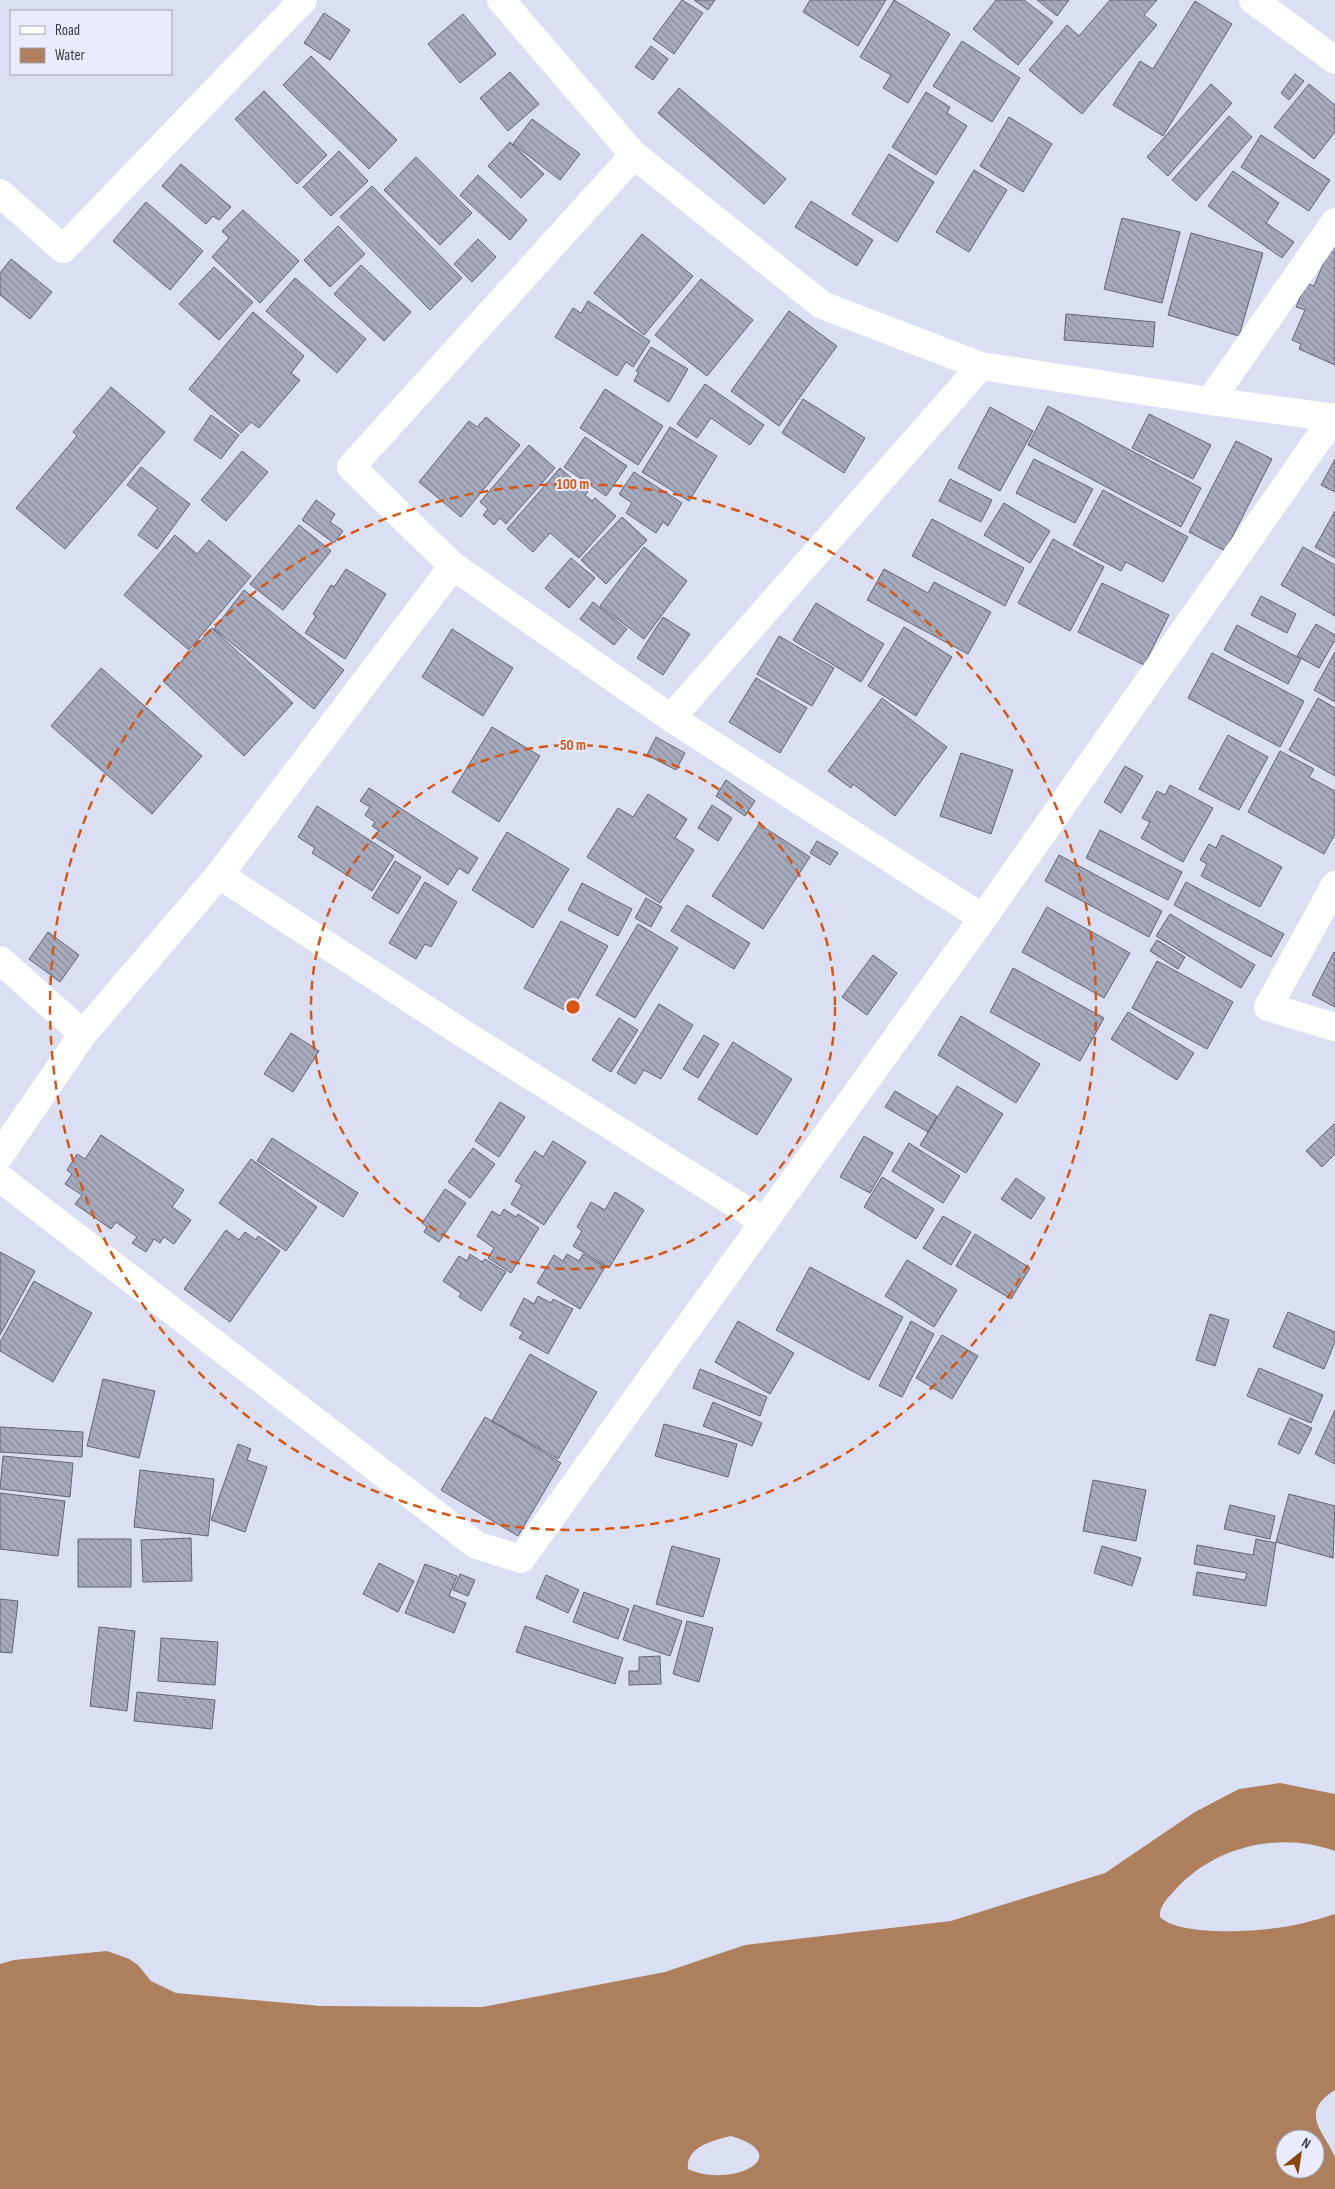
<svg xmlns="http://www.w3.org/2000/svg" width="1335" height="2189" font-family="'Sofia Sans Condensed',sans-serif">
  <defs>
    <pattern id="building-back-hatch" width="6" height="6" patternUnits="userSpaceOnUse" patternTransform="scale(1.25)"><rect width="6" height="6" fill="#a6abbe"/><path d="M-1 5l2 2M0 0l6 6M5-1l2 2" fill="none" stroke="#888c9c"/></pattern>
  </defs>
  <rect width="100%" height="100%" fill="#dadff3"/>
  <path fill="#ad7f5d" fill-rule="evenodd" d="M1280 1783 1335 1794V1851C1281 1831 1215 1846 1176 1889 1169 1897 1159 1905 1160 1917 1178 1935 1243 1932 1268 1929 1291 1927 1313 1921 1335 1914V2090C1298 2113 1324 2131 1335 2157 1335 2165 1335 2181 1335 2189H0V1964L14 1960 107 1951 129 1959 138 1965 151 1981 176 1993 320 2006 482 2007 665 1972 745 1945 951 1921 1105 1873 1195 1812 1239 1789ZM731 2136C798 2156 731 2189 688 2169 685 2147 714 2140 731 2136ZM1285 2139H1315V2169H1285Z"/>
  <path fill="url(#building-back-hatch)" stroke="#616577" d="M682 0 703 13 674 54 653 39Z
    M694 0H715L708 10Z
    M810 0H886L858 46 803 12Z
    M894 0 950 34 908 103 883 88 891 75 860 57Z
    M996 0H1024L1053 22 1018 65 973 29Z
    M1037 0H1069L1057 16Z
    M1110 0H1157L1144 15 1157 25 1082 114 1029 70 1067 25 1079 36Z
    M1195 1 1232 24 1163 136 1113 105 1140 61 1153 69Z
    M324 13 350 30 330 60 304 43Z
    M463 14 496 54 460 83 428 44Z
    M962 41 1020 78 992 122 933 86Z
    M651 46 668 59 653 80 635 67Z
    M311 56 397 140 369 169 283 85Z
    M510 72 539 104 508 131 480 98Z
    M1295 74 1304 81 1289 100 1281 93Z
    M1211 84 1232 103 1168 176 1147 157Z
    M1309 84 1335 105V132L1314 159 1274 127Z
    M679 88 786 179 764 204 658 113Z
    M264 91 327 155 297 184 235 119Z
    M926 92 950 107 947 113 967 126 936 175 892 147Z
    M1229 116 1252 137 1196 201 1172 180Z
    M1009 117 1052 144 1023 192 980 166Z
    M532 119 580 154 560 180 513 144Z
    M1261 135 1330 180 1309 211 1241 167Z
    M510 142 544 174 521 198 488 166Z
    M339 151 368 181 331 216 303 187Z
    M889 154 934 182 897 242 852 214Z
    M416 157 472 213 440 245 384 190Z
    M181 164 231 207 219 220 213 216 206 224 162 186Z
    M974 170 1007 190 969 252 936 232Z
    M1233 171 1279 203 1266 223 1294 242 1282 258 1208 206Z
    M478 175 527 220 510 240 460 195Z
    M372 186 462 278 430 310 340 217Z
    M811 201 873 240 857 266 795 227Z
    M146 202 203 251 170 290 113 241Z
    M243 210 299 261 260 303 212 257 229 238 222 231Z
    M1122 218 1180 232 1162 303 1104 289Z
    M338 226 365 254 330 287 304 260Z
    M1191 233 1263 253 1239 336 1168 315Z
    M642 234 693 276 644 335 594 293Z
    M478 239 496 257 472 282 454 264Z
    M1331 244 1335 246V365L1299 349 1301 344 1292 340 1305 310 1296 307 1306 283 1314 286Z
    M11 259 52 292 30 319 0 295V273Z
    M361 265 411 312 384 341 334 294Z
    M214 267 253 302 219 340 179 304Z
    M295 278 366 339 337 373 266 311Z
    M701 279 753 320 707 376 655 335Z
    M588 301 650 341 633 367 626 362 617 376 555 337 573 308 581 313Z
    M789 311 837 346 779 426 731 391Z
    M253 312 304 356 291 373 300 380 259 428 251 422 241 433 189 389Z
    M1066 314 1155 322 1153 347 1064 340Z
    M651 347 688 369 669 402 634 381 639 372 636 371Z
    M705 384 764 425 750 445 711 418 697 438 677 424Z
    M111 387 165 432 65 549 16 508 77 436 73 432Z
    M605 389 663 426 638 465 580 428Z
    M803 399 865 438 844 473 782 433Z
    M1048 406 1201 488 1181 527 1028 445Z
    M990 407 1033 431 1000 491 958 468Z
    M1149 414 1211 445 1193 479 1132 448Z
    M211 415 239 435 221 459 194 440Z
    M486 417 520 445 461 517 419 482 469 421 477 427Z
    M670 427 717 456 689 501 642 472Z
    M585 437 627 466 606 496 564 467Z
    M1236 441 1272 459 1225 551 1189 532Z
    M529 445 555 468 506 524 500 518 494 525 483 515 488 509 480 502Z
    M242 451 268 472 226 521 201 500Z
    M1034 459 1093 489 1075 523 1016 493Z
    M1335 459V492L1321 485Z
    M141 467 190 504 157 549 138 535 158 508 127 485Z
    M560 468 588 492 585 495 592 501 595 498 616 516 579 558 550 533 533 552 507 529Z
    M634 472 682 503 668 526 663 522 656 533 626 513 632 503 619 494Z
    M950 479 992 500 981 522 939 501Z
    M1103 490 1188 537 1163 582 1126 562 1121 571 1073 545Z
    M316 500 335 514 330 522 343 531 334 543 302 520Z
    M1004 503 1050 531 1030 563 984 535Z
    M1335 511V558L1315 547Z
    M622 517 647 540 606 584 581 560Z
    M932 519 1024 568 1005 606 912 556Z
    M299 525 331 551 283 610 250 584Z
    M175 535 197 554 209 540 251 576 189 650 124 595Z
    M1053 539 1104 567 1070 631 1018 603Z
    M644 547 687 581 644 639 600 606Z
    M1303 547 1335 565V616L1281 585Z
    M571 558 595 578 569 608 545 588Z
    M346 569 386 594 345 659 305 633 316 616 313 614 331 585 334 587Z
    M884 569 928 593 934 582 991 612 968 654 867 600Z
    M1102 583 1169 615 1144 665 1078 632Z
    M244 590 344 670 314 709 214 629Z
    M1261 596 1296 614 1287 633 1251 615Z
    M593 602 627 629 614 645 580 619Z
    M816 603 884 644 861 682 793 640Z
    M663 617 690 634 663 675 637 658Z
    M1316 624 1335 635V640L1319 668 1297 656Z
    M1237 625 1301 659 1288 684 1224 650Z
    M904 627 952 657 916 716 868 686Z
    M212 628 293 703 244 756 163 681Z
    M452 629 513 668 483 716 422 677Z
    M779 636 834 668 812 706 757 674Z
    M1335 652V702L1314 690Z
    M1212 653 1304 701 1280 747 1188 698Z
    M101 668 202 756 152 814 51 726Z
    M756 678 807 708 780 753 729 722Z
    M882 698 947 747 895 816 853 784 851 788 828 771Z
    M1318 698 1335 708V776L1289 750Z
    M492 727 540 756 499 822 452 792Z
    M1228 735 1268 757 1239 810 1199 789Z
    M656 737 685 753 676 770 647 755Z
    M1280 751 1314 769 1309 777 1335 791V834L1324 854 1248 812Z
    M961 753 1013 770 991 834 940 816Z
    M1125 766 1143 776 1121 813 1104 802Z
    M726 780 755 801 745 816 716 796Z
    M1170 785 1213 808 1183 862 1141 838 1150 822 1142 818 1157 791 1165 795Z
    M369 788 478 858 468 874 459 868 448 885 375 837 379 831 372 826 375 822 365 815 370 807 360 801Z
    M648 794 687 819 675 838 694 850 660 903 587 857 618 808 633 817Z
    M712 805 732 818 718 841 698 828Z
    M317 806 394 856 372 891 312 853 315 848 298 837Z
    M759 824 810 857 763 929 712 896Z
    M1100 830 1182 872 1168 900 1086 858Z
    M507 832 569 869 533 928 472 890Z
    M1222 835 1282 867 1260 907 1201 876 1207 864 1200 860 1209 844 1216 848Z
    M817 841 838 853 830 865 810 853Z
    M1059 855 1162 911 1149 937 1045 881Z
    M395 861 421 877 398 914 372 898Z
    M425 882 457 902 431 947 425 944 416 959 389 943Z
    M1186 882 1284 934 1271 957 1174 905Z
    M582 883 632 909 618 936 568 910Z
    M646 898 662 907 651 927 635 918Z
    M687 905 750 943 734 969 671 931Z
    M1047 907 1130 953 1104 998 1022 952Z
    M1170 914 1255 965 1241 988 1156 936Z
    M561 921 608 946 570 1013 524 988Z
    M638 924 678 948 635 1018 596 995Z
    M48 932 79 955 60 982 29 959Z
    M1157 940 1185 957 1178 969 1150 951Z
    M1334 952 1335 953V1007L1312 995Z
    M873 955 897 973 867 1015 842 997Z
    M1157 961 1233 1002 1207 1049 1132 1008Z
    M1013 968 1104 1018 1080 1061 990 1012Z
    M659 1004 693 1025 661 1079 644 1070 635 1084 617 1073Z
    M1128 1012 1194 1053 1177 1080 1111 1039Z
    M961 1016 1040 1064 1016 1103 938 1055Z
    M619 1018 638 1030 611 1072 592 1060Z
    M291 1033 319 1051 293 1092 264 1074Z
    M704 1035 719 1044 698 1078 683 1069Z
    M733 1042 792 1079 757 1135 698 1099Z
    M957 1086 1003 1114 966 1173 920 1145Z
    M895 1091 937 1116 928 1132 885 1107Z
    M500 1102 525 1117 499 1157 475 1141Z
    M1335 1123V1154L1322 1167 1306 1151Z
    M101 1135 184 1190 172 1207 191 1220 174 1244 164 1237 160 1243 154 1239 146 1252 132 1243 137 1237 116 1222 111 1229 75 1204 82 1195 65 1184 72 1174 67 1170 77 1154 85 1159Z
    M864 1136 893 1153 870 1193 840 1177Z
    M272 1138 358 1193 343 1217 257 1161Z
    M553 1141 586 1162 544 1225 511 1204 522 1185 515 1181 535 1151 543 1157Z
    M909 1143 960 1176 943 1203 892 1171Z
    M473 1148 495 1164 470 1198 448 1182Z
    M251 1159 317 1207 286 1251 219 1203Z
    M882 1177 934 1209 916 1239 864 1207Z
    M1016 1178 1045 1198 1031 1219 1001 1199Z
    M445 1189 466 1203 439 1242 424 1232 427 1227 422 1223Z
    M615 1192 644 1210 609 1268 573 1246 582 1231 577 1227 591 1202 605 1210Z
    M504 1209 516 1217 518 1214 539 1228 511 1273 488 1258 494 1248 477 1236 492 1211 500 1216Z
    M943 1216 971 1232 951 1265 923 1248Z
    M226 1230 239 1240 245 1232 256 1240 258 1236 280 1251 230 1322 184 1289Z
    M975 1234 1030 1268 1011 1299 956 1266Z
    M0 1252 35 1271 0 1335Z
    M470 1254 482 1262 485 1259 506 1272 481 1311 459 1297 461 1293 443 1281 459 1256 467 1261Z
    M567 1254 579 1261 583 1254 605 1267 580 1309 537 1283 554 1255 563 1261Z
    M907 1260 957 1290 934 1327 885 1296Z
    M810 1267 903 1317 869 1380 776 1330Z
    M34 1281 92 1313 53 1382 0 1351V1342Z
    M538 1296 551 1303 553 1299 573 1309 548 1354 519 1338 523 1332 510 1325 524 1298 534 1304Z
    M1288 1312 1335 1332V1342L1324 1369 1273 1347Z
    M1210 1314 1229 1320 1215 1366 1196 1360Z
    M738 1321 794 1353 770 1394 715 1362Z
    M911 1321 934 1334 902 1397 879 1386Z
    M942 1335 978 1356 952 1399 916 1378Z
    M530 1354 597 1392 558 1459 492 1421Z
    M1259 1368 1323 1395 1311 1423 1247 1396Z
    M700 1369 767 1397 760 1416 693 1388Z
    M103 1379 155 1391 139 1458 87 1446Z
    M713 1402 762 1423 752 1446 703 1426Z
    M1335 1410V1464L1315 1454Z
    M485 1417 561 1463 518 1536 441 1490Z
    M1290 1418 1312 1428 1299 1454 1278 1444Z
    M664 1424 737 1444 728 1477 655 1456Z
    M0 1427 83 1432 82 1457 0 1452Z
    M238 1444 251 1449 247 1460 267 1467 245 1532 211 1520Z
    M3 1456 73 1463 70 1497 0 1489Z
    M140 1470 214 1479 208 1536 134 1527Z
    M1093 1480 1146 1490 1136 1541 1083 1531Z
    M0 1493 65 1501 58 1556 0 1549Z
    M1289 1494 1335 1506 1333 1558 1276 1542Z
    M1230 1505 1275 1516 1270 1539 1224 1529Z
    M191 1538 192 1581 143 1582 141 1540Z
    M78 1539H131V1587H78Z
    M1256 1539 1276 1543 1266 1606 1193 1595 1197 1572 1245 1580 1247 1573 1194 1564 1197 1545 1253 1555Z
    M672 1546 720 1559 703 1617 656 1604Z
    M1102 1546 1141 1558 1132 1586 1094 1573Z
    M379 1563 414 1581 398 1612 363 1594Z
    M425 1564 457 1576 449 1596 466 1603 454 1633 405 1613Z
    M460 1574 475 1580 468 1596 453 1590Z
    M546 1575 579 1590 568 1613 536 1598Z
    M584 1592 629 1609 618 1639 573 1622Z
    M0 1599 18 1601 12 1653 0 1652Z
    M634 1605 682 1621 670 1656 623 1640Z
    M687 1621 713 1628 699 1682 673 1674Z
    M525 1626 623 1658 615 1684 516 1652Z
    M99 1627 135 1631 127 1711 90 1706Z
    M161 1638 218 1642 215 1685 158 1681Z
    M660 1656 661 1684 629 1685V1671H639V1657Z
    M137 1692 215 1700 212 1729 134 1721Z"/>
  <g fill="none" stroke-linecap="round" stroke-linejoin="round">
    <path stroke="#fff" stroke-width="28" d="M501 0 634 155 822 305 981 366 1210 401 1335 418
      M1253 0 1335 60
      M634 155 351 467 453 566 671 718 983 918
      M0 193 63 249 303 0
      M1210 401 1335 222
      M671 718 981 366
      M219 875 461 1032 763 1221
      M1335 885 1268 1007 1335 1027
      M0 960 83 1034
      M0 1155 83 1034 219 875 453 566
      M0 1178 476 1545 521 1559 983 918 1334 417"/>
  </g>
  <g fill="none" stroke="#d65612" stroke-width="2.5" stroke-dasharray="9 6">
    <circle cx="573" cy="1007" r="262"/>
    <circle cx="573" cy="1007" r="523"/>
  </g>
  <circle cx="573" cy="1007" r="8" fill="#d65612" stroke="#e8ecfd" stroke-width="2.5"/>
  <g font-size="15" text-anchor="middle" font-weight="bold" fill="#d65612" stroke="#e8ecfd" stroke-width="4" stroke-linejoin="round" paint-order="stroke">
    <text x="573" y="489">100 m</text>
    <text x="573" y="750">50 m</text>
  </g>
  <rect x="10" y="10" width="162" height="65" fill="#e8ecfd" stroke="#a2a5b3"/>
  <rect x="20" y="26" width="25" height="8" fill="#ffffff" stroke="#a2a5b3"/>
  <text x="55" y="35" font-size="15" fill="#393b43">Road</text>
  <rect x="20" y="48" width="25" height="15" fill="#ad7f5d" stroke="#a2a5b3"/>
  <text x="55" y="60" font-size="15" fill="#393b43">Water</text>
  <g transform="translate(1300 2154) rotate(30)"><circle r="24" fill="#e8ecfd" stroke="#a2a5b3"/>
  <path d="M0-4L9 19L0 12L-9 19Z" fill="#854806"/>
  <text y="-8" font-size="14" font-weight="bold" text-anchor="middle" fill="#393b43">N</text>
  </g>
</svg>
